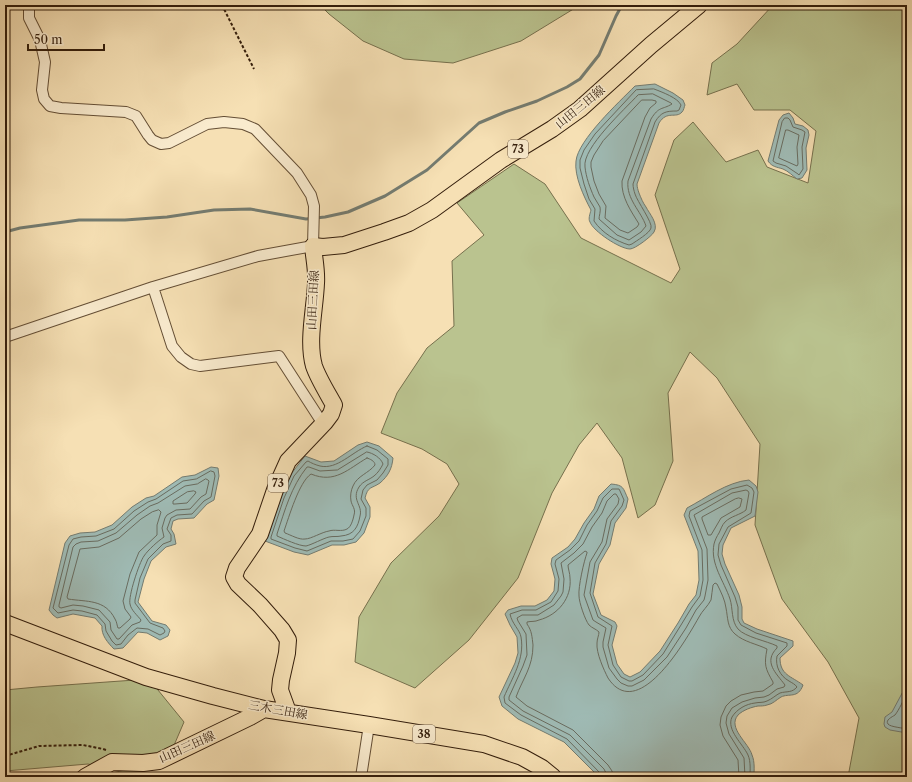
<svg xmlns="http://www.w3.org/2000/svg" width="912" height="782" font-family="'Libre Caslon Text','Noto Serif JP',serif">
  <rect width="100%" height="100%" fill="#f6e0b4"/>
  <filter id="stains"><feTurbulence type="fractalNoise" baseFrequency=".005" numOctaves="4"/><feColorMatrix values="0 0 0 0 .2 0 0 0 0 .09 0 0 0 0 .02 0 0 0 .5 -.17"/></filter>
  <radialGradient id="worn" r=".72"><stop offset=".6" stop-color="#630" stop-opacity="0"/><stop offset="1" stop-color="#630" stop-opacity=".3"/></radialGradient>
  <path fill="#bac38f" stroke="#76704d" d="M320 5H580L521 41 453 63 404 59 363 41 329 14Z
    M773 5H907V777H848L859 718 828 662 782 599 755 525 760 444 717 378 690 352 668 393 673 461 655 505 638 518 622 458 597 423 579 445 552 493 518 578 469 640 415 688 355 662 359 617 391 563 439 516 459 484 447 464 422 449 381 433 397 393 427 348 454 326 452 261 484 235 457 203 514 164 545 184 581 238 671 283 680 269 655 195 674 140 693 122 726 162 758 150 767 167 808 183 816 131 790 110H754L737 84 707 95 712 63 737 44Z
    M149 679 184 722 172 750 137 776 88 764 5 771V690L37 687Z"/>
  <path fill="#9fbbb5" stroke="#747c71" d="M655 84 673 93 683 100 685 105C684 107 684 110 682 112 676 119 667 110 659 123L637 184C637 187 638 190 639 193 641 198 643 203 646 207 649 213 659 224 654 232 652 236 635 249 630 249 620 249 593 231 590 222 588 219 590 214 591 210 584 197 574 176 576 161 578 140 619 102 635 86Z
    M789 113 793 118 795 124 803 126 808 130 809 135 806 148 807 170 802 178 797 179C793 176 788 171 783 169 777 167 772 167 768 161L779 120 783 115Z
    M367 442 379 446 393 458C392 469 388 476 380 483 371 489 368 486 365 498L370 507V517L364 533 356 542 344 545H332L308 555 294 552 265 541 280 496 291 474 305 456 321 462 334 461 358 445Z
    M211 467 218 468 219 476 214 500 207 504 194 518 178 519 173 521 171 529 174 534 176 544 166 547 151 561 144 579 138 602 152 621 166 625 170 630 168 636 160 640 147 633 138 632 123 648 114 649C108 643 101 635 102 626L95 618 73 614 57 618 53 615 49 610 65 543 70 536 80 533 95 532 112 525 132 507 146 498 154 496 182 477 195 475Z
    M749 480 756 486 758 492 755 516 731 528 723 545 722 554 725 564 739 595 742 607V619L744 623 757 629 793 641V646L780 658C780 675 791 676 803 685 798 699 789 693 781 697 776 700 773 704 767 705 764 706 761 706 758 706 752 707 743 710 738 715 727 728 749 743 752 755 755 762 754 770 754 777H599L564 742 518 719 502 706 499 697 515 663 518 653 517 637 510 625 505 614 508 610 521 606H535L547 600 554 591 555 579 551 564 552 558 568 547 575 539 584 523 594 509 599 496 611 484C624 485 623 488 628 499L626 508 615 523 610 545 599 564 593 594 601 615 615 622 617 626 612 645 617 664 624 674 630 677 640 672 660 651 678 623 689 604 696 595 699 580 698 551 684 515 687 508C706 498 727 482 749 480Z
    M907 684V733L890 730 885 727 884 724 885 717 892 712Z"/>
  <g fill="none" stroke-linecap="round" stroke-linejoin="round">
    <path stroke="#696c60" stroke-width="1" d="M654 89C662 92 678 98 681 105L679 110 677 111C666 111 661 112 655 122L633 184C633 187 634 191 635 194 637 201 653 223 651 228 650 233 636 241 632 244L629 245C616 241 602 233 594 221L595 209 589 199 584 184 580 168V160L584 150 595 134 636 90Z
      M653 94 671 103 672 104C662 110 659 106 651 119L628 181C626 199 641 211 646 226L641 232 629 240 617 235 599 219C599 216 601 211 600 207 598 204 596 200 594 197 590 188 586 177 585 167 582 148 625 109 638 95Z
      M642 100H652L656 101V103L650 108 645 117 622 181C621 197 631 211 639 224L637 227 628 233 620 230 605 218 606 206 599 194 594 181 591 167V162L594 155 603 141Z
      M785 118H788L790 120 793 127 802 130 805 132 802 147 803 169 799 175 798 174 786 166 776 163 773 161 782 122Z
      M786 130H788L799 135 797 147 798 164 797 166 779 158Z
      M367 446 377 450 388 459V465L383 473 377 480 367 485 363 490 361 499 366 508V516L360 531 353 539 343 541H331L307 551 295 548 271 539V537L284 498 294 476 306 462 308 461C311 463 316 465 320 466 337 470 352 452 367 446Z
      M367 452C373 453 381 458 383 464 381 468 378 473 374 476 369 480 363 481 359 487 351 500 363 505 360 516 358 527 354 535 341 536 337 537 333 536 329 537 324 538 311 545 306 546 299 546 284 539 277 536V534C285 510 291 487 307 467H309L320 471 337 470Z
      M367 458C370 459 375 461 375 465 369 473 357 476 353 486 351 490 350 496 351 501 352 506 356 509 354 515 353 520 351 527 347 529 342 532 334 529 329 531 322 532 311 539 305 539 299 540 291 535 285 533L284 531C289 517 299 482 311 474 335 484 348 469 367 458Z
      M211 471 214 472 215 476 211 497 204 501 192 514 177 515 171 518 167 529 171 535V541L163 544 148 559 140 578 135 600V603L150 623 163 628 165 631 164 633 160 635 148 629 137 628 128 635 121 644 116 645 112 641 106 631 105 624 97 615 82 611 73 610 58 613 53 608 69 545 73 539 81 537 96 536 114 529 134 511 148 502 156 499 183 481 196 479Z
      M206 479 208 480 209 481 206 494 201 497 190 509 176 510 167 515 165 518 162 528 164 537C158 541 148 550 144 556 139 563 128 597 130 604 131 610 137 615 141 620L140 622 132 625 119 639H117L111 630 110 622 99 610 83 606 73 605 61 608 59 607V605L73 547 76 544 81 542 98 541 116 533 137 515 150 506 158 503 185 486 197 484Z
      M194 491 196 492 195 494 187 503 175 504H173V501L187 492Z
      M739 498 742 499 740 507 721 518 711 535H708L702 519V517L735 499Z
      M159 510 161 512 157 525V535L139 552 130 574 123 601 125 609 131 617 130 619 120 628H118C117 626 117 622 115 619 105 599 87 602 68 599L67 597 80 549 99 547 119 538 141 519 152 512Z
      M907 693C904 699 899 710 895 715 892 717 885 720 888 724 890 727 904 728 907 729
      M601 777 600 773 567 739 521 715 505 703 504 697C512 678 525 659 521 637 520 630 512 624 510 614L522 610H536L551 602 558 591 559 579 555 564 556 560 570 550 579 541 587 525 597 511 603 498 612 489H619L620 491 624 500 622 506 611 521 606 544 595 563 590 593 598 617 612 626 608 645 613 665 621 677 629 681H632L643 675 663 654 681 625 692 607 700 596 703 580 702 550 689 516 690 511 731 489 747 485 752 488 754 492 751 513 728 527 719 544 718 555 721 565 735 597 738 607V620L741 625 756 633 787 643V646L777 656C775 666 780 676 789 681 792 683 795 684 797 687 792 693 787 691 780 693 776 695 772 699 767 701 763 703 759 702 755 703 746 704 737 709 732 717 726 730 743 744 748 755 751 762 750 770 750 777
      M607 777 606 773 604 769 570 735 523 711 509 700V697L523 666 527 655 526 634 518 621 517 618 522 615H538L554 605 561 596 563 592 564 579 561 563 574 553 583 544 592 527 602 513 607 501 614 494H616L619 499 618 504 607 519 602 542 590 562 584 595 593 620 596 622 606 628 603 642V647L609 668 617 679 621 683 628 686H632L644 680 667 657 686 628 696 610 704 600 705 596 708 580 707 549 694 515 732 493 746 490 748 491 749 493 746 510C740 515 731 516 725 522 722 525 721 529 719 533 717 536 715 540 714 544 710 564 724 581 730 599 733 608 731 621 738 629 745 637 767 641 777 646V648C763 662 776 673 785 685L784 687 777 689 769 695 764 697 755 698 742 702 732 708 727 716 726 723 729 734 744 758 745 777
      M613 777 612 771 608 765 573 730 527 706 516 697C523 678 533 667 533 645 532 637 532 631 527 624V622C531 621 535 622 539 620 558 615 572 598 570 578 570 573 568 569 568 565L585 551 587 552V553C584 561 578 587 579 596 579 602 585 620 589 625 592 628 596 629 599 632 599 635 597 639 597 643 596 653 604 670 608 678 638 724 686 640 699 617 702 611 708 606 711 600 712 595 712 590 713 585L715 583 717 584C721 592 725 600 726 608 728 618 727 627 735 634 744 642 757 644 767 649 764 665 765 668 773 682V684L763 691 754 692 741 695 731 701 726 706 721 717 720 725 723 736 738 760 739 777"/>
    <path stroke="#747c71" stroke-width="3" d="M5 232 20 228 79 220H125L167 217 214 210 250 209 306 219 325 217 348 212 385 196 427 170 479 123 505 112 537 101 567 87 580 79 599 55 616 16 622 5"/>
    <g stroke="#644e35" stroke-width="12">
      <path id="minor" d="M153 287 172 346 181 357 191 364 200 366 279 356 323 424
        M5 337 153 287 258 256 313 246 314 206 311 195 297 173 255 129 243 124 224 122 207 124 169 143 161 144 152 140 148 135 136 116 126 112 61 108 50 106 44 99 42 90 45 62 40 40 29 18V5
        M361 777 369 725"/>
    </g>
    <g stroke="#331d0b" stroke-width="18">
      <path id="primary" d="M5 623 146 677 213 696 264 709 369 725 484 744 522 757 542 768 553 777
        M288 712 280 690 281 680 287 653 288 640 282 630 260 605 238 584 234 577 237 568 260 534 275 490 288 461 325 422 331 414 334 405C328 394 318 378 314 366 307 341 315 309 316 283 317 271 314 258 313 246L323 247 344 245 384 232 409 223 432 210 501 160 552 129 580 109 651 45 699 5
        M85 777 112 762 143 763 159 761 250 717 264 709"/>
    </g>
    <path stroke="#331d0b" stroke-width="2" stroke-dasharray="3 2" stroke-linecap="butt" d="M222 5 254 69
      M5 756 39 746 83 745 103 749 106 750"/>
    <use href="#minor" stroke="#f9ebce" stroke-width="10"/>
    <use href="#primary" stroke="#f6e0b4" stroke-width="16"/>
  </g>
  <g text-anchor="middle" stroke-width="3" stroke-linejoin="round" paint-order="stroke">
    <g fill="#f9ebce" stroke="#6e5b46" stroke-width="1">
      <rect x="508" y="140" width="20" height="18" rx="3"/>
      <rect x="268" y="474" width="20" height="18" rx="3"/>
      <rect x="413" y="725" width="22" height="18" rx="3"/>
    </g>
    <g font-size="11" font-weight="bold" fill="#331d0b">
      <text x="518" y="153">73</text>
      <text x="278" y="487">73</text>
      <text x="424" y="738">38</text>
    </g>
    <g font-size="12" fill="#331d0b" stroke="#f9ebce">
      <text transform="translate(580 107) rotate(-39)" y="4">山田三田線</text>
      <text transform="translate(313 300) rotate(-87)" y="4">山田三田線</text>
      <text transform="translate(278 710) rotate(10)" y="4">三木三田線</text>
      <text transform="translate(187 747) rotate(-24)" y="4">山田三田線</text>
    </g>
  </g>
  <rect width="912" height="782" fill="none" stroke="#f6e0b4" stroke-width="20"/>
  <rect x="6" y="6" width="900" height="770" fill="none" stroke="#331d0b" stroke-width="2"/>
  <rect x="10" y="10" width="892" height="762" fill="none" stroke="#331d0b"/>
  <path d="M28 44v6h76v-6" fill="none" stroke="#331d0b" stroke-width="2"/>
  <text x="34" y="44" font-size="12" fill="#331d0b" stroke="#f9ebce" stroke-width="3" paint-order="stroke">50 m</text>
  <rect width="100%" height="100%" filter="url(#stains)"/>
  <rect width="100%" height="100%" fill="url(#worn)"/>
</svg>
